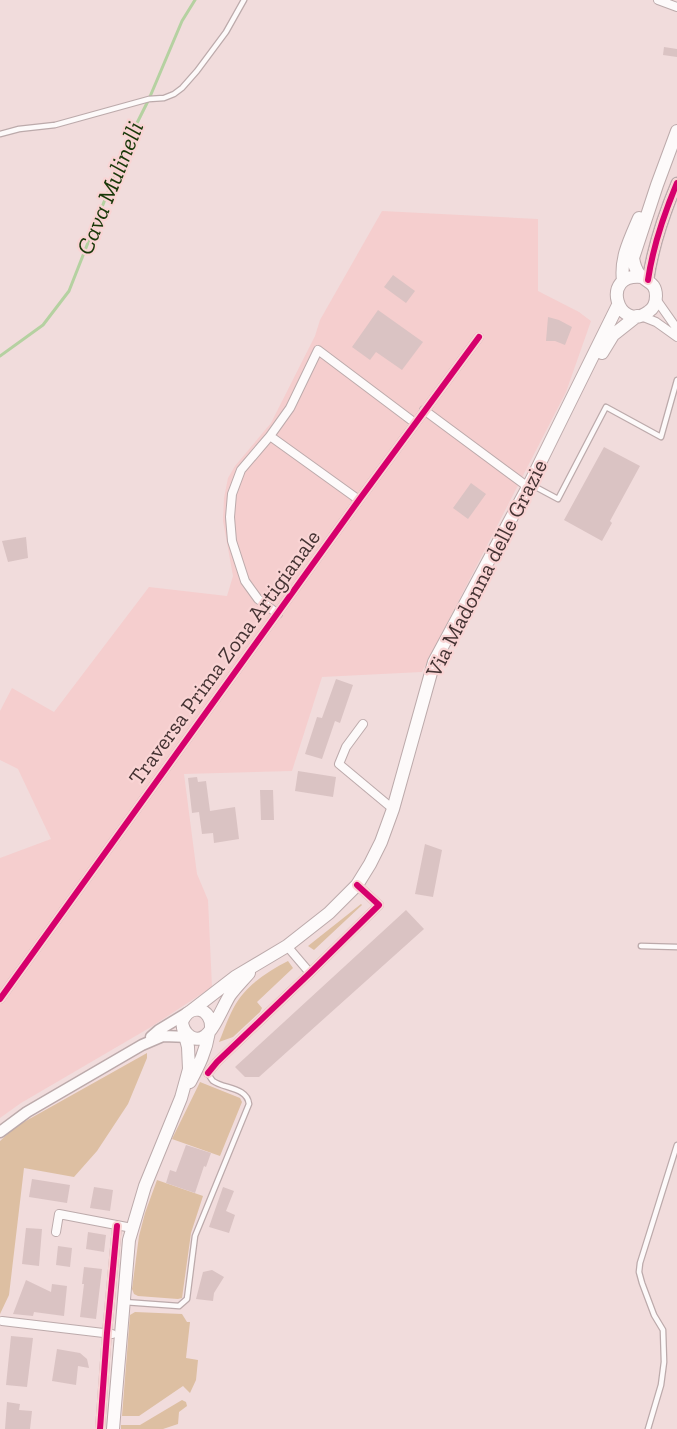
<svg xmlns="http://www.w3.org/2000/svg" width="677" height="1429" font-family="'Zilla Slab',serif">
  <rect width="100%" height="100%" fill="#f1dcdc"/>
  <path fill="#f5cece" d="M382 211 538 219V291L579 312 591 321 566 392 422 672 322 677 292 771 184 774 197 874 208 900 212 987 151 1027 21 1103 0 1118V858L51 839 18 769 0 760V711L12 688 54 712 149 587 227 596 233 576 223 521 224 498 228 478 235 466 271 423 315 336 320 320Z"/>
  <path fill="#ddbfa2" d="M361 904 362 905 314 950 308 946Z
    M288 961 293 968 257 1002 262 1008 260 1012 233 1037 219 1042C224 1030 228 1018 234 1007 245 986 268 971 288 961Z
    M147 1053V1058L128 1104 97 1151 74 1177 24 1168 9 1295 0 1314V1141L15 1127Z
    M200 1082 240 1098 242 1102 220 1156 172 1139Z
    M157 1180 203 1196 191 1233 182 1298 178 1299 138 1296 134 1294 132 1289 139 1236 145 1213Z
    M135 1312 182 1314 187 1322H190L186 1358 198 1360 196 1380 190 1393 183 1386 139 1416H122L130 1315Z
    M182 1400 186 1402 187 1406 179 1412 178 1424 163 1429H121V1425H140Z"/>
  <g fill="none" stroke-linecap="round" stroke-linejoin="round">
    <path stroke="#b5d1a1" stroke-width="3" d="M0 356 43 325 69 291 128 141 149 99 182 21 195 0"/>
  </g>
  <path fill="#dac3c3" d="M664 47 677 49V57L663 55Z
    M393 275 415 291 406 303 384 287Z
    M378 310 423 342 402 370 376 352 370 360 352 347Z
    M548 317 559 320 572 327 565 345 555 341H546Z
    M604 447 640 466 610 521 612 523 602 541 564 520Z
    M471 483 486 494 468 519 453 508Z
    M26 537 28 558 8 562 2 541Z
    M336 679 353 685 340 723 335 721 322 759 305 754 317 717 322 718Z
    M298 771 336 777 333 797 295 791Z
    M197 777 198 782 206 781 210 811 235 807 239 839 214 843 213 833 202 834 199 812 192 813 188 778Z
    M260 790H273L274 820H261Z
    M425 844 442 850 433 897 415 894Z
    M406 910 424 929 259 1077H245L235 1067Z
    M186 1145 211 1153 206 1167 204 1166 195 1193 166 1183 170 1170 176 1172Z
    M32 1179 70 1185 67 1203 29 1197Z
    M94 1187 113 1190 110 1211 90 1208Z
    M223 1187 234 1191 226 1211 235 1215 229 1233 209 1227Z
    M26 1228 42 1229 39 1266 22 1264Z
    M88 1232 106 1235 104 1252 86 1249Z
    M58 1246 72 1248 70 1267 56 1265Z
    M84 1267 102 1269 96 1319 80 1317 84 1284H82Z
    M212 1270 224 1277 214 1293 213 1301 196 1299 203 1272Z
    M26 1280 51 1292 52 1284 67 1286 64 1316 34 1312 33 1316 13 1314Z
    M11 1336 33 1338 27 1387 6 1385Z
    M57 1349 80 1353 87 1359 89 1368 78 1366 76 1385 52 1381Z
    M7 1402 20 1404 19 1410 32 1411 30 1429H5Z"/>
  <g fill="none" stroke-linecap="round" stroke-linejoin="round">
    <g stroke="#bcaaab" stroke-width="7">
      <path id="service" d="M0 134 19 129 55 125 149 99 164 98 174 94 182 88 197 71 226 32 244 0
        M530 484 558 499 606 407 661 437 677 380
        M641 946 677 947
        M124 1302 179 1306 187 1299 195 1236 249 1104C247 1087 224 1089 213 1081 211 1079 209 1075 208 1073
        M648 1429 661 1385 664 1362 663 1330 654 1315 642 1283 639 1272 640 1263 677 1145"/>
    </g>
    <g stroke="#bcaaab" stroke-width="10">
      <path id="minor" d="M658 0 677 7
        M656 299 677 329
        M641 316 656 322 677 337
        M424 410 528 487
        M270 436 359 500
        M278 614 258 599 245 581 232 541 230 517 232 494 241 470 270 436 290 408 318 350 415 423
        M363 724 346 747 339 764 393 809
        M287 946 310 973
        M0 999 359 500 479 337
        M208 1073 217 1062 310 973 379 905 357 885
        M56 1232 59 1214 132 1228
        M2 1321 112 1334
        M100 1429 107 1333 117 1226"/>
    </g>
    <g stroke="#bcaaab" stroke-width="13">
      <path id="tertiary" d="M648 280C653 246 664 214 677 183
        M151 1037 159 1030 187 1013
        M0 1132 27 1112 142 1045 163 1036 190 1037"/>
    </g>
    <g stroke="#bcaaab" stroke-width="14">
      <path id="secondary" d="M642 277C599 272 618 334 648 312 653 309 656 303 656 296 656 282 647 283 640 275 635 270 634 264 633 258L657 185 677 131
        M623 281C620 258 630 239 639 218
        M602 353 613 335 637 316
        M191 1011 235 977 287 946 329 913 357 885 370 864 381 842 393 809 434 662 528 487 618 305
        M211 1028C212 1008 190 1002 182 1022 183 1033 194 1044 205 1036 214 1030 224 1004 230 995 236 987 243 980 249 973
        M190 1082C199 1065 206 1051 209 1032
        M113 1429 129 1240 145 1186 181 1098 189 1069 188 1047 183 1028"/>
    </g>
    <use href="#service" stroke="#fdfafa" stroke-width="4.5"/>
    <use href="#minor" stroke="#fdfafa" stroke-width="8"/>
    <use href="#tertiary" stroke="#fdfafa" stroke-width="10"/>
    <use href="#secondary" stroke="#fdfafa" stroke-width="12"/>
    <g stroke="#f9d4d4" stroke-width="10">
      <path id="cycleway" d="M648 280C653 246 664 214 677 183
        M0 999 359 500 479 337
        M208 1073 217 1062 310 973 379 905 357 885
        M100 1429 107 1333 117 1226"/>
    </g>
    <use href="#cycleway" stroke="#d6006c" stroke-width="6"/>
  </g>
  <g text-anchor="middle" stroke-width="4.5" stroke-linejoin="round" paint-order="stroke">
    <g font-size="22" fill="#453333" stroke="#f9d4d4">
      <text transform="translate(486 568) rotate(-63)" y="8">Via Madonna delle Grazie</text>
      <text transform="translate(224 657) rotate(-54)" y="8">Traversa Prima Zona Artigianale</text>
    </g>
    <g font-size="24" font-style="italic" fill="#183708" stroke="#f9d4d4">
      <text transform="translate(110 188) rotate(-68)" y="8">Cava Mulinelli</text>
    </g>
  </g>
</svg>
